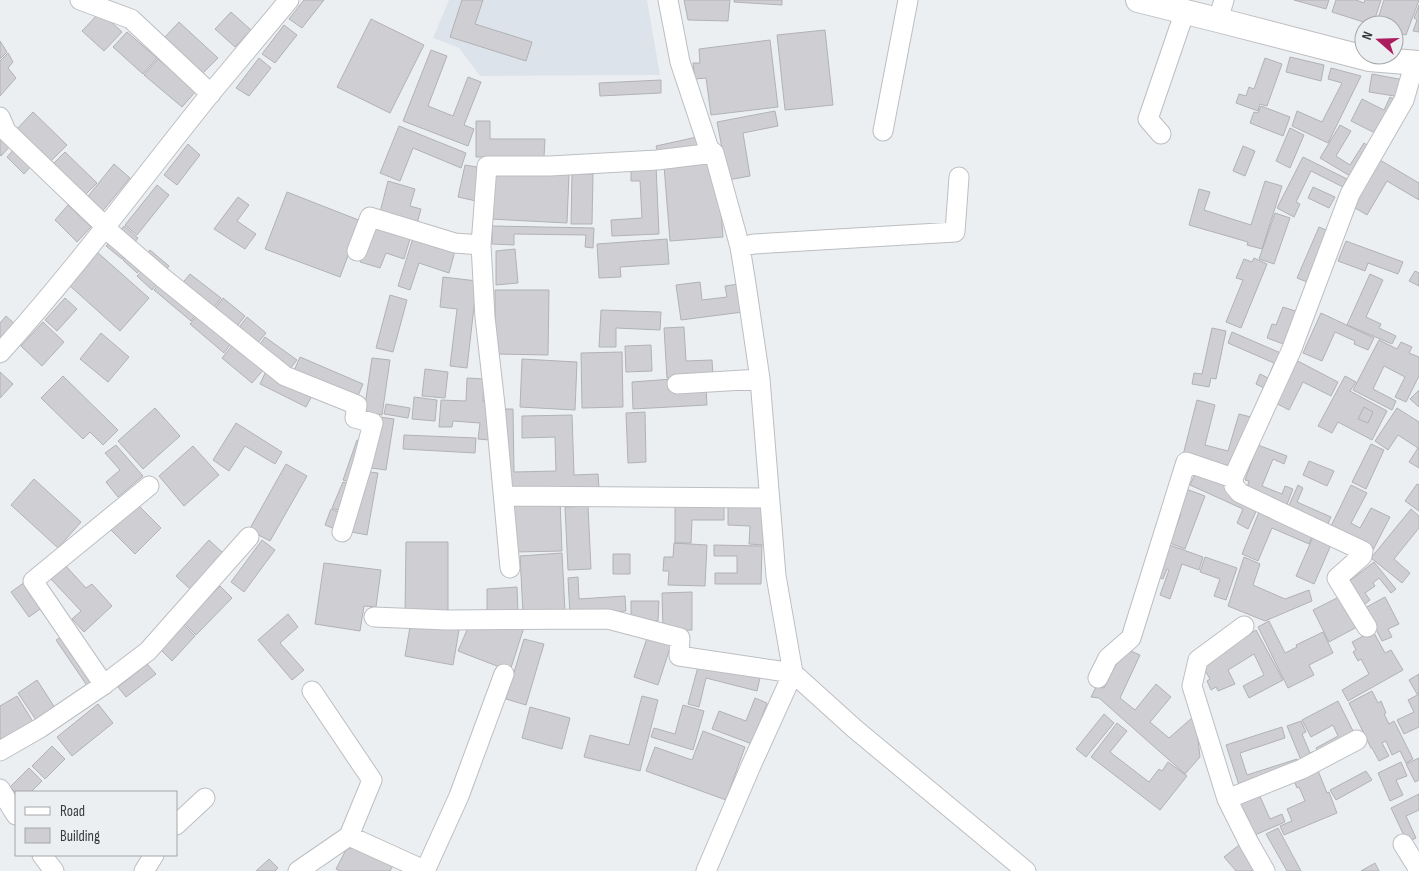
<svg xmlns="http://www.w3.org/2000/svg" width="1419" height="871" font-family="'Sofia Sans Condensed',sans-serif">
  <rect width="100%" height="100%" fill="#eceff2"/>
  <path fill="#dce3eb" d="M449 0H647L660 75 480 76 459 48 433 38Z"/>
  <path fill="#cfcfd3" stroke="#b1b2b5" d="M304 0H324L302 28 289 19Z
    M462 0H483L475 24 532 42 526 61 450 37Z
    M684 0H730L728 21 688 20Z
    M734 0H782V5L734 2Z
    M1294 0H1329L1326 9Z
    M1336 0H1356L1364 3 1365 0H1381L1373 25 1332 12Z
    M1384 0H1419L1406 35 1394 31V25H1376Z
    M1419 5V32L1413 31 1417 20 1414 18Z
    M100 12 122 32 104 51 82 31Z
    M231 12 251 30 235 47 215 29Z
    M371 19 424 45 390 113 337 87Z
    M179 22 218 58 203 73 165 37Z
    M284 25 297 35 275 63 262 54Z
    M825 30 833 105 785 110 777 35Z
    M127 32 157 58 143 74 113 47Z
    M770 40 778 107 711 115 706 78 695 79 693 63H700L699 49Z
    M0 41 7 52 0 59Z
    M431 50 447 56 428 106 453 116 468 77 481 82 464 125 474 129 468 146 403 121Z
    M8 53 13 62 8 68 16 78 0 96V61Z
    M1290 57 1324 65 1321 81 1286 72Z
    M259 58 271 68 249 96 236 88Z
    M1265 58 1282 64 1267 106 1260 104 1258 111 1236 103 1239 94 1246 96 1249 87 1254 89Z
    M158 59 196 91 182 107 144 75Z
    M1331 68 1361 76 1328 143 1292 126 1297 111 1322 122 1342 83 1328 79Z
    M1372 74 1404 80 1401 97 1369 92Z
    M661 80V93L600 96 599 83Z
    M1390 97 1398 101 1381 136 1351 121 1362 99 1384 110Z
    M1261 106 1290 117 1283 136 1250 123 1254 112 1258 113Z
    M775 111 778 126 743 133 750 176 728 180 717 122Z
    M33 112 67 145 50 162 16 130Z
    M476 121H490V139H545L544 157H476Z
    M1340 125 1351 131 1336 156 1350 165 1364 143 1373 149 1355 179 1320 158Z
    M399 126 466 153 461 168 413 148 400 181 380 173Z
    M1290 128 1304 135 1290 168 1276 161Z
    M0 133 11 145 1 156 0 155Z
    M697 137 699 147 659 157 656 146Z
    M188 144 200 155 177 185 164 175Z
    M1243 146 1255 151 1245 176 1233 171Z
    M15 148 32 165 24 174 7 157Z
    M65 152 97 183 84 196 52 165Z
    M1303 157 1347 179 1343 187 1311 171 1296 202 1300 204 1294 217 1277 208Z
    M1380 160 1419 183V200L1387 181 1367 215 1350 205 1358 198Z
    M717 162 723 237 670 241 664 166Z
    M114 164 130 178 100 214 85 200Z
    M465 165 483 168 476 201 458 197Z
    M656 165 659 234 612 236 611 220 642 218 640 181H631V167Z
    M492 170 569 174 567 223 490 219Z
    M572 174H593L592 224H571Z
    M388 181 415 189 410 206 421 209 416 227 379 216Z
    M1265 181 1282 186 1262 249 1247 245 1248 242 1189 225 1199 189 1210 192 1204 210 1251 225Z
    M157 185 169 195 137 235 125 225Z
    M1313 187 1335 197 1329 208 1308 198Z
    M287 192 361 221 340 277 265 249Z
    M238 197 249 205 237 221 256 234 245 249 214 229Z
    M68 205 91 227 77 242 55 220Z
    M1275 213 1290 218 1274 264 1259 259Z
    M124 226 138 238 131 247 117 234Z
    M373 226 410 239 404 259 386 253 380 268 360 262Z
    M492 226 594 228 593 248 585 247 586 235 514 234V245L492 244Z
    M1319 227 1333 233 1312 284 1297 278Z
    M413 238 455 251 449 273 419 263 410 290 398 286Z
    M113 239 128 252 122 259 106 246Z
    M667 239 669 264 620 267 621 277 599 278 597 244Z
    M1346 241 1403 262 1398 274 1368 263 1365 271 1338 261Z
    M515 249 518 283 496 285V251Z
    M150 250 169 266 162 274 143 258Z
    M97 252 149 298 120 331 69 285Z
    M129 252 144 265 137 273 123 260Z
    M1254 258 1267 264 1241 328 1226 322 1243 280 1236 278 1244 259 1252 262Z
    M145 267 160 280 152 290 137 276Z
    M1415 271 1419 273V286L1409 281Z
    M190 274 221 298 212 310 180 286Z
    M1370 274 1383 280 1366 317 1381 324 1379 328 1396 336 1392 344 1347 325Z
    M443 277 477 281 467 368 450 366 457 309 440 307Z
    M162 281 198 311 191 321 154 290Z
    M700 282 702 300 727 297 725 286 739 284 743 312 681 320 676 285Z
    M495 290H549L548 355 495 354Z
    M390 295 407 300 393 352 376 348Z
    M65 298 77 309 57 331 45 320Z
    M223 298 245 316 235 329 213 311Z
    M1283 307 1301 313 1289 346 1267 338 1272 324 1276 325Z
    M601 310 661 312 660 330 616 328V347H599Z
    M200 312 233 341 224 353 190 324Z
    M1321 313 1374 338 1368 350 1354 344 1355 341 1335 332 1322 361 1303 353Z
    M6 316 16 325 0 343V323Z
    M247 317 266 333 256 345 237 330Z
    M43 322 64 342 42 366 21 346Z
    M684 327 686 361 712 360 713 375 667 378 664 328Z
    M1212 328 1226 331 1216 379 1211 378 1209 387 1192 384 1194 373 1202 374Z
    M1232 332 1283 354 1268 390 1256 384 1260 374 1268 378 1274 363 1228 343Z
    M101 333 129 357 108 382 80 359Z
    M265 337 297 360 289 370 258 347Z
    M1379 340 1397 349 1401 342 1412 347 1409 353 1419 357V376L1406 402 1395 397 1405 377 1384 366 1373 389 1396 401 1392 410 1353 390Z
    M235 342 265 368 252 383 222 358Z
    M651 345 652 371 626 372 625 346Z
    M622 352 623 407 582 408 581 353Z
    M300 357 363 384 357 398 293 373Z
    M372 358 390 360 382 415 364 412Z
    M1292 358 1338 382 1331 396 1303 382 1289 410 1270 400Z
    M522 359 577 362 575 410 520 407Z
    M425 369 448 372 445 398 422 396Z
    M266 371 313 394 306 407 260 384Z
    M0 372 13 384 0 398Z
    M63 376 118 430 103 445 90 432 83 439 41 398Z
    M1345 376 1356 382 1350 391 1387 411 1372 440 1338 422 1332 433 1318 426Z
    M467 378 484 379 483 401H492L489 440 478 439 480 423 453 421 452 427H439L441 400 466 401Z
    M672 379 706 389 707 405 633 409 632 382Z
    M1419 390V407L1410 399Z
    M414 397 437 400 435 421 412 419Z
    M1197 400 1215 405 1205 445 1228 451 1239 414 1255 418 1235 467 1183 455Z
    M386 404 410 408 408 418 384 414Z
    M1364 407 1373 412 1368 423 1358 419Z
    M155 408 180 436 143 469 118 441Z
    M1397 408 1419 422V468L1409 462 1418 448 1398 435 1388 450 1375 441Z
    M504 409H513L514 472 556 471 555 437 522 438V416L572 415 574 475 598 474 599 488 506 491Z
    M645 412 646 462 628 463 626 413Z
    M380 417 394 419 386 470 371 468Z
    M236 423 282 452 275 464 245 446 229 471 213 460Z
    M404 435 476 438 475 453 403 449Z
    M357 440 365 443 351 483 343 480Z
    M1371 444 1384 450 1366 489 1352 482Z
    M116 445 143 476 118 497 106 482 120 470 105 453Z
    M1258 445 1287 456 1284 464 1273 459 1262 486 1282 494 1285 486 1293 489 1286 507 1246 491 1249 481 1245 480Z
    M193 446 219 475 184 506 159 476Z
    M1309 461 1334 471 1327 486 1303 475Z
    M286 464 307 476 270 541 249 530Z
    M1198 468 1231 483 1259 505 1248 529 1237 523 1243 509 1190 485Z
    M363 471 378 473 367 535 352 532Z
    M34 479 81 522 58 548 11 505Z
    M343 482 351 485 341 511 332 508Z
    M1417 484 1419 485V511L1405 501Z
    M1298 485 1303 488 1297 502 1331 517 1325 530 1286 512Z
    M1351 485 1367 493 1351 523 1360 528 1371 508 1390 517 1373 550 1330 528Z
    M1186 489 1205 496 1185 549 1170 543 1181 514 1177 513Z
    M560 499 562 551 516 552 514 500Z
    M675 503H724V520H692L691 543H675Z
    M728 503 766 505 764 545 749 544 750 526 728 525Z
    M137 504 161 528 135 554 111 530Z
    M588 506 591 569 568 570 565 507Z
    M331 509 341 513 335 529 325 525Z
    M1411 509 1419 516V528L1394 559 1410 573 1402 583 1371 558Z
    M1259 512 1314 531 1309 544 1272 528 1258 561 1242 554Z
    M1313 537 1331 545 1314 584 1296 576Z
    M209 540 223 553 190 589 176 576Z
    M262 540 275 550 244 592 231 582Z
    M406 542H448V613H405Z
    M674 543 707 545 705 586 668 585 669 571H663L664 557H673Z
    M1167 544 1203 557 1199 570 1182 564 1170 599 1160 595 1169 570 1167 569 1163 579 1158 577Z
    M714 545 762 546 761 584H715V573H737V556H714Z
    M562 553 565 611 523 613 520 556Z
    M613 554H630V574H613Z
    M1205 557 1237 568 1226 600 1214 596 1220 579 1200 572Z
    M1244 557 1260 564 1253 585 1285 599 1309 590 1312 601 1265 621 1228 606Z
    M1374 562 1396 589 1391 593 1379 578 1373 583 1375 586 1365 593 1370 600 1364 605 1347 583Z
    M324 563 381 570 376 607 364 606 360 631 315 624Z
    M64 564 86 588 92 584 112 606 84 632 72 619 81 611 49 577Z
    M578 577 579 599 625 596 626 611 570 615 568 578Z
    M25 582 43 607 29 617 11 592Z
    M220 586 232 598 196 635 184 623Z
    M517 587 518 613 487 614V589Z
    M692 592V630L663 631 662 593Z
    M1341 596 1357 627 1329 642 1313 610Z
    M1385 597 1399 624 1388 629 1392 637 1382 641 1365 608Z
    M631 601H659L658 621H631Z
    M288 614 298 627 280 643 304 670 292 680 258 640Z
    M411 621 459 630 453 665 405 656Z
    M1269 621 1285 653 1297 647 1296 645 1323 632 1333 653 1309 665 1314 675 1288 688 1258 627Z
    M470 623 525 624 510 671 458 651Z
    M183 624 195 636 172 661 160 649Z
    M1256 630 1283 680 1249 698 1243 686 1264 675 1254 654 1228 670 1235 684 1218 691 1216 687 1211 690 1207 681 1210 679 1202 665Z
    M1373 631 1385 653 1391 650 1403 670 1348 701 1342 690 1369 674 1361 659 1358 661 1353 652 1356 650 1352 642Z
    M67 634 98 680 88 687 56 640Z
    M647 638 671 645 658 685 634 677Z
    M524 639 544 644 526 705 506 699Z
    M1124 648 1140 655 1120 698 1135 710 1156 684 1171 697 1150 722 1169 738 1193 717 1197 731 1200 757 1185 774 1099 698 1091 697 1097 685 1104 688Z
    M699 663 760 678 757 691 706 678 699 707 688 704Z
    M147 664 156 674 126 697 118 687Z
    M1419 674V693L1417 694 1409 680Z
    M37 680 57 711 38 723 18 693Z
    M1372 691 1378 703 1381 701 1386 713 1384 714 1389 724 1394 721 1413 759 1406 763 1400 751 1392 755 1386 741 1382 743 1389 756 1379 761 1372 748H1371L1349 703Z
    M1419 694V727L1404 734 1397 720 1414 712 1408 700Z
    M17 696 35 725 4 744 0 738V706Z
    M642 696 658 700 640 771 584 757 590 735 629 745Z
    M755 698 767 703 752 744 712 729 719 711 746 721Z
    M1338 701 1356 737 1320 756 1316 748 1338 736 1333 725 1311 737 1302 720Z
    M98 704 113 723 72 756 57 737Z
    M683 705 704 711 693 750 651 737 654 728 675 734Z
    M530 707 570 718 562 749 522 738Z
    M1104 714 1114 723 1086 757 1076 749Z
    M1301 721 1306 732 1302 734 1310 753 1315 751 1318 759 1303 765 1287 726Z
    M1117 723 1127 731 1110 752 1149 782 1159 769 1162 771 1168 762 1187 776 1160 810 1091 757Z
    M1282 727 1285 738 1240 753 1247 775 1297 759 1300 768 1240 788 1226 745Z
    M703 731 745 747 726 800 646 771 655 747 692 760Z
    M52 746 65 759 45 779 32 766Z
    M1419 758V780L1415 782 1406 764Z
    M1401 762 1407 776 1396 780 1403 795 1390 801 1378 773Z
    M29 768 42 781 31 792 16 793 10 787Z
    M1317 768 1327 793 1329 792 1337 813 1284 835 1280 826 1292 821 1287 809 1305 801 1299 787 1297 788 1293 778Z
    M1366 771 1372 780 1336 800 1330 790Z
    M1258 792 1270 819 1282 814 1285 822 1255 835 1243 808 1241 809 1238 800Z
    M1419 794V810L1406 816 1416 838 1407 842 1391 808Z
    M1278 828 1301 871H1287L1266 834Z
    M350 842 393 865 390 871H340L336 869Z
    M1239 845 1260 871H1236L1224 857Z
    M269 859 278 868 275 871H256Z
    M1375 863 1379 871H1361Z"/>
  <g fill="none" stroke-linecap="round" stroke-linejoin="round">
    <g stroke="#bcbec1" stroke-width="21">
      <path id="minor" d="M80 0 131 19 211 94
        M668 0 680 62 709 149 714 153 740 247 746 284 760 379 776 576 793 673 750 768 706 871
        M1218 20 1224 0
        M0 117 6 131 106 227
        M883 131 908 0
        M1161 134 1148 119 1185 11
        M105 228 163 278 285 376 357 405 355 418 373 423 363 462 342 532
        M740 247 754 244 955 232 959 177
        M357 251 370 217 455 243 481 245
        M0 353C75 270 141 180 211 93 237 62 263 31 289 0
        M677 384 760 379
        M504 496 769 498
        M510 568 495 405 485 317 481 245 487 166H550L657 160 714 153
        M374 617 447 620 608 619 680 638 679 656 793 673 855 729 1026 871
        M1244 626 1198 660 1192 686 1227 799 1249 843 1265 871
        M1367 627 1337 578 1362 556 1363 551 1240 493 1234 486 1233 478 1291 351 1350 194 1404 100 1415 62
        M1098 678 1108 658 1131 638 1186 462 1233 478
        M104 685 33 581 149 486
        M312 691 372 780 349 836
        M0 751 40 728 102 686 148 651 249 537
        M0 789 16 815
        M1227 799 1302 769 1357 740
        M176 825 205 798
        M1403 844 1419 870
        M42 855 54 871
        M144 871 154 855
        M298 871 349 836 426 871
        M425 871 459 796 504 674"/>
    </g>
    <g stroke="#bcbec1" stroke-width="26">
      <path id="major" d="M1138 0 1218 20 1369 59 1419 63"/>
    </g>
    <use href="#minor" stroke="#fff" stroke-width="19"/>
    <use href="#major" stroke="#fff" stroke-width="24"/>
  </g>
  <rect x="15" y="791" width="162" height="65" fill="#eceff2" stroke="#a4a6a8"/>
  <rect x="25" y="807" width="25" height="8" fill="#ffffff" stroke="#a4a6a8"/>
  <text x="60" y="816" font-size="15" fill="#38393a">Road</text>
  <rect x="25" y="828" width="25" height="15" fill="#cfcfd3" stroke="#a4a6a8"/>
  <text x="60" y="841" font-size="15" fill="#38393a">Building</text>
  <g transform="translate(1379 40) rotate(290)"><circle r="24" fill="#eceff2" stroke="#a4a6a8"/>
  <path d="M0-4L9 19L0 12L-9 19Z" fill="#aa1d5e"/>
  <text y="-8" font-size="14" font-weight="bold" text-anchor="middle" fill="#38393a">N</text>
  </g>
</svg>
